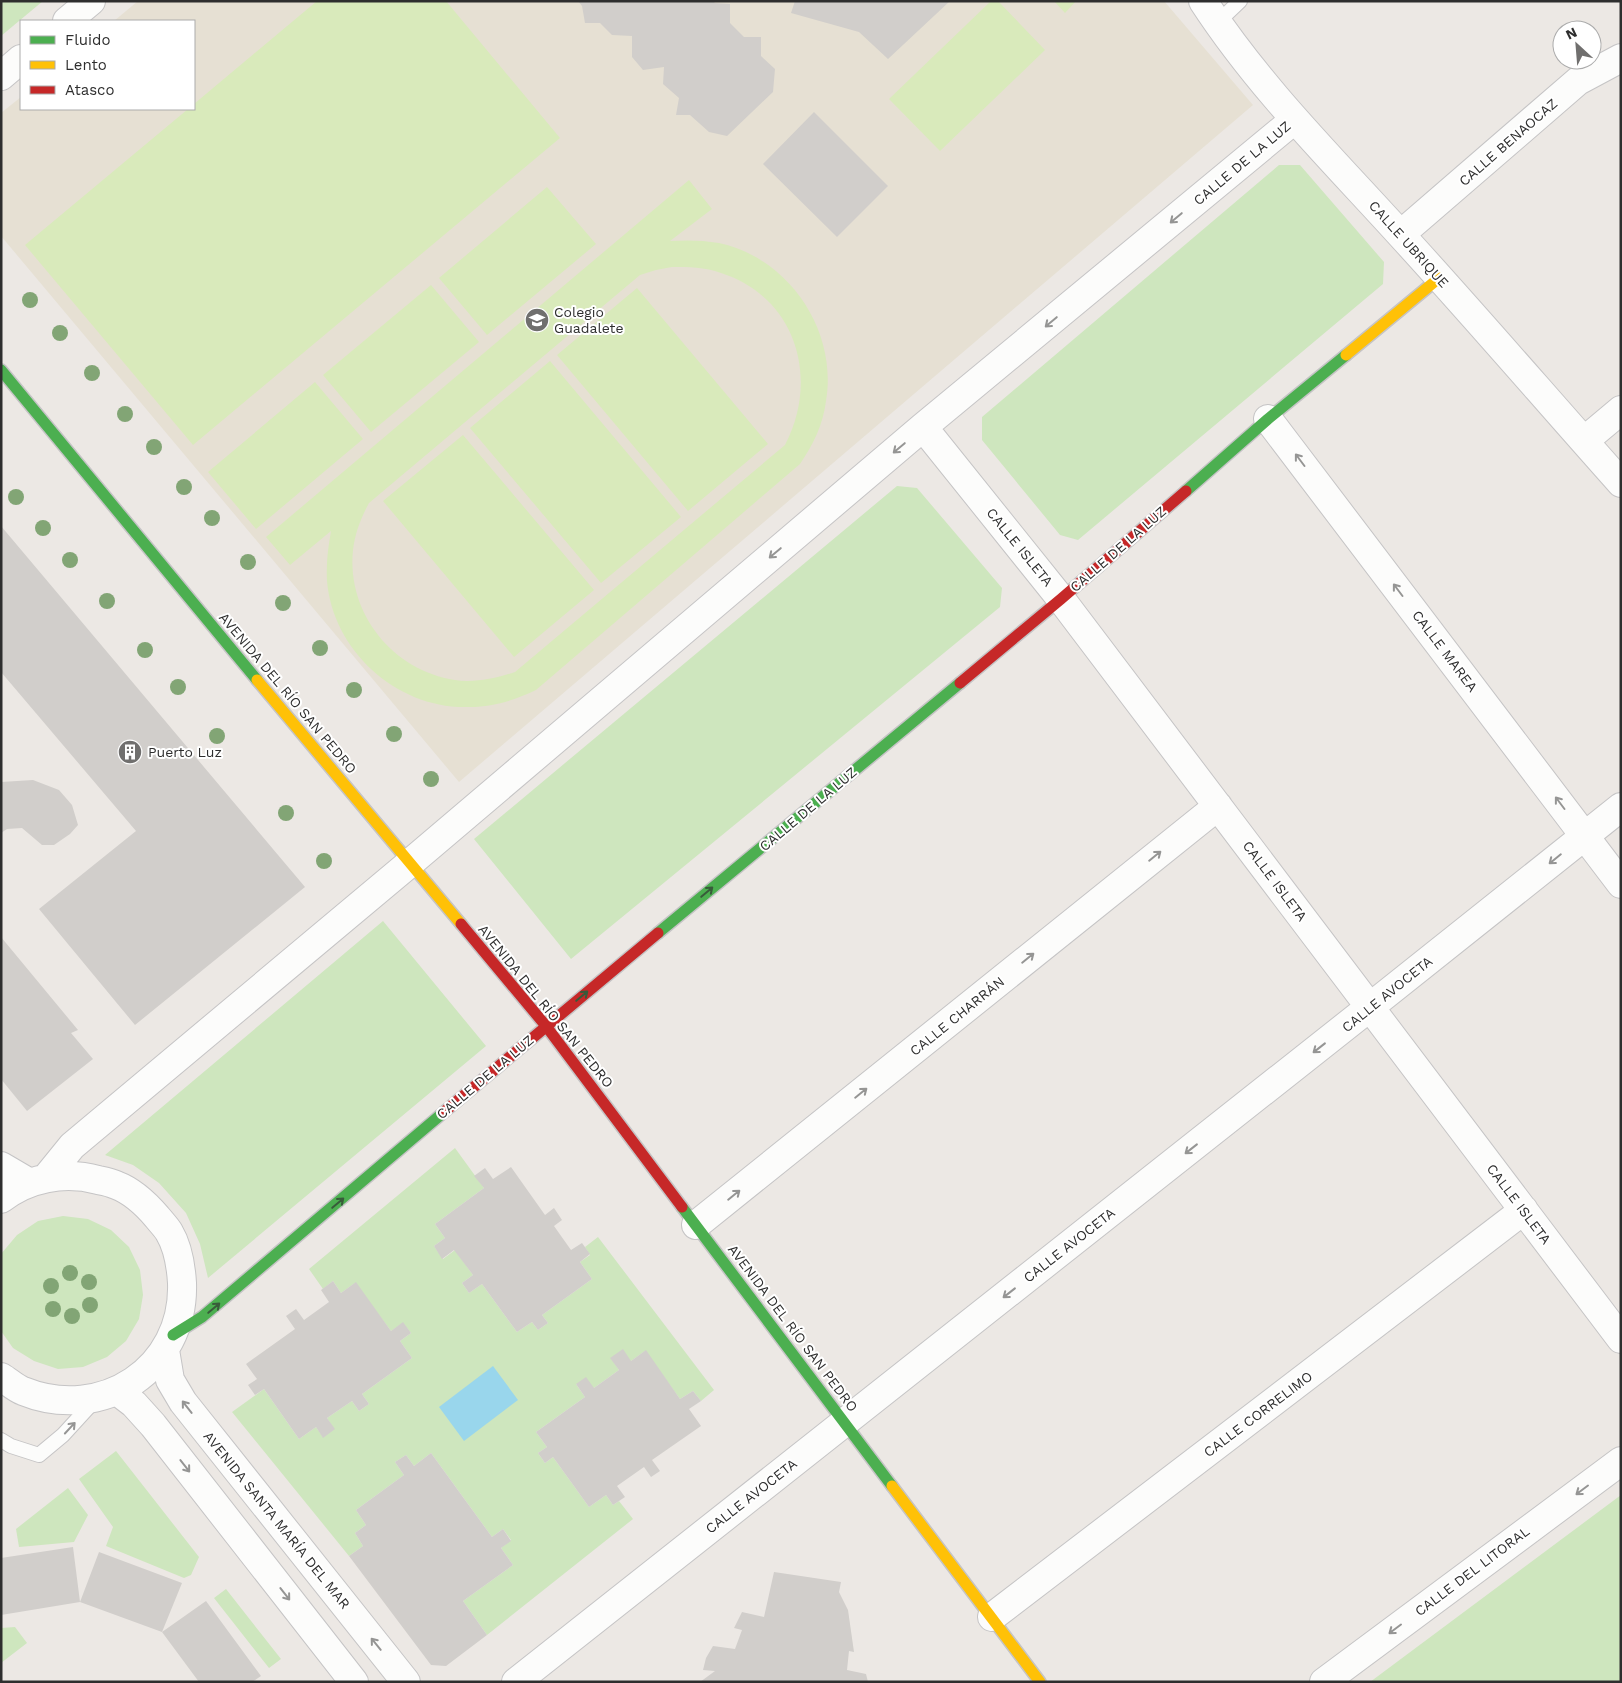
<svg xmlns="http://www.w3.org/2000/svg" width="1622" height="1683" font-family="'Work Sans',sans-serif">
  <rect width="100%" height="100%" fill="#ece8e4"/>
  <path fill="#e6e0d3" d="M138 1H1164L1253 105 459 782 1 236V113L21 97V109H194V21H114Z"/>
  <path fill="#cee6be" d="M1 1H43L1 36Z
    M1279 165H1300L1384 262 1383 284 1078 540 1060 535 982 440V417Z
    M897 486 917 488 1002 588 1000 607 571 959 474 839Z
    M383 921 486 1046 208 1278 200 1244 186 1213 159 1183 133 1165 105 1155Z
    M455 1148 484 1188 435 1224 445 1238 434 1246 443 1259 455 1250 473 1275 462 1283 469 1293 482 1284 517 1332 532 1322 538 1330 548 1323 542 1315 592 1279 580 1262 590 1255 585 1247 598 1237 714 1390 701 1401 693 1391 680 1399 645 1351 631 1361 611 1358 619 1370 594 1388 576 1384 585 1397 536 1432 547 1447 538 1453 545 1463 553 1457 589 1507 606 1495 613 1505 619 1501 633 1519 487 1635 463 1601 513 1565 501 1548 511 1540 503 1529 492 1537 431 1453 414 1466 406 1455 395 1462 404 1475 356 1510 366 1525 355 1533 363 1546 349 1556 232 1412 264 1389 299 1439 316 1427 323 1437 334 1429 327 1418 352 1401 359 1411 369 1404 362 1394 412 1358 400 1341 411 1333 403 1323 391 1331 355 1283 341 1293 333 1281 323 1289 309 1269Z
    M63 1216 88 1219 111 1230 129 1247 140 1270 143 1295 139 1319 126 1341 107 1357 83 1367 58 1369 34 1361 13 1348 1 1331V1254L17 1235 38 1221Z
    M116 1451 199 1557 191 1575 184 1578 106 1546 113 1527 79 1479Z
    M68 1488 88 1515 74 1542 19 1547 16 1529Z
    M1621 1495V1682H1370Z
    M226 1589 281 1659 269 1668 214 1598Z
    M15 1627 27 1643 1 1663V1628Z"/>
  <path fill="#d9eabb" fill-rule="evenodd" d="M317 1H446L560 138 193 445 25 245 188 109H194V104Z
    M991 1H998L1045 50 940 151 889 99Z
    M1054 1H1076L1065 13Z
    M689 180 712 209 670 241C686 240 702 240 719 243 789 258 838 331 826 401 823 425 813 445 800 464L536 690C515 700 494 707 470 707 399 710 333 652 327 581 326 564 328 548 331 531L290 565 266 537ZM672 267C688 267 705 267 721 273 796 297 820 378 785 445L515 672C500 677 484 681 467 681 399 678 346 617 353 550 355 533 361 518 369 503L640 275 656 270Z
    M547 187 596 244 487 335 439 278Z
    M431 285 479 342 371 432 323 375Z
    M637 288 768 444 688 511 557 355Z
    M550 361 681 517 601 583 470 428Z
    M315 382 363 439 256 529 208 472Z
    M463 435 594 590 514 657 383 501Z"/>
  <path fill="#99d6ec" d="M493 1366 518 1400 464 1441 439 1407Z"/>
  <path fill="#d1cecb" d="M578 1H716L714 3 730 4V23L744 37H761V56L775 69 773 92 727 136 709 132 690 115H676L679 98 663 84 664 67 643 70 632 57V36L612 35 600 23H585L582 6Z
    M795 1H950L888 59 859 32 791 13Z
    M814 112 888 186 837 237 763 164Z
    M1 526 305 887 135 1025 39 909 136 831 1 672Z
    M33 780 59 790 72 805 78 825 70 834 54 845H42L22 828 7 829 1 833V782Z
    M1 937 78 1030 71 1033 93 1059 27 1111 1 1079Z
    M511 1167 545 1215 554 1208 562 1220 554 1226 571 1250 582 1243 590 1254 580 1262 592 1279 542 1315 548 1323 538 1330 532 1322 517 1332 482 1284 469 1293 462 1283 473 1275 454 1250 442 1259 434 1246 445 1238 435 1224 484 1188 474 1176 485 1168 493 1179Z
    M333 1281 341 1293 356 1282 391 1331 403 1322 411 1333 400 1341 412 1358 362 1394 369 1404 359 1411 352 1401 327 1418 335 1429 323 1438 316 1427 299 1439 264 1389 255 1395 248 1385 257 1379 246 1364 295 1329 286 1316 296 1309 304 1320 329 1302 321 1290Z
    M623 1349 631 1361 646 1350 680 1399 693 1391 701 1401 689 1409 701 1426 652 1460 660 1471 651 1477 644 1467 617 1486 625 1497 613 1505 606 1495 589 1507 553 1457 545 1463 538 1453 547 1447 536 1432 585 1397 576 1384 586 1377 594 1388 619 1370 610 1358Z
    M431 1453 492 1537 503 1529 511 1541 501 1548 513 1565 463 1601 487 1635 446 1666 431 1665 349 1556 363 1546 355 1533 366 1525 356 1510 404 1475 395 1462 406 1455 414 1466Z
    M73 1547 80 1602 1 1615V1558Z
    M99 1552 182 1583 162 1632 80 1602Z
    M774 1572 841 1582 839 1592 848 1610 854 1652 849 1651 847 1670 866 1674 868 1682H700L715 1671 703 1670 706 1658 713 1646 735 1649 742 1630 734 1628 742 1612 764 1617Z
    M206 1601 261 1676 252 1682H199L162 1632Z"/>
  <g fill="none" stroke-linecap="round" stroke-linejoin="round">
    <g stroke="#c5c4c5" stroke-width="16">
      <path id="lane" d="M1217 23 1240 1
        M1 1440 11 1446 39 1455 63 1435 95 1400"/>
    </g>
    <g stroke="#c5c4c5" stroke-width="30">
      <path id="street" d="M1203 1C1259 87 1332 159 1400 234 1475 316 1547 400 1621 483
        M67 21 91 1
        M1 76 21 59
        M1401 234 1578 81 1621 58
        M1268 419 1621 884
        M923 427 1061 599 1621 1339
        M1584 441 1621 410
        M1 1166 30 1183
        M46 1178 72 1146 410 863 923 427 1294 120
        M1 1199C28 1178 64 1171 98 1180 103 1181 110 1182 116 1185 132 1191 146 1204 157 1217 161 1222 166 1227 169 1232 178 1247 181 1266 182 1283 185 1369 102 1423 23 1391 15 1388 8 1381 1 1377
        M696 1225 1218 806
        M165 1350 170 1380 183 1402 406 1682
        M117 1391 134 1404 153 1425 354 1682
        M992 1617 1524 1210
        M516 1682 1370 1007 1621 807
        M1324 1682 1621 1461"/>
    </g>
    <g stroke="#c5c4c5" stroke-width="14">
      <path id="fast" d="M1 370 257 680
        M1186 491 1268 419 1346 355
        M658 933 960 683
        M682 1207 892 1486
        M173 1335 202 1317 444 1112"/>
    </g>
    <g stroke="#c5c4c5" stroke-width="14">
      <path id="slow" d="M1346 355 1439 278
        M257 680 461 924
        M892 1486 1040 1682"/>
    </g>
    <g stroke="#c5c4c5" stroke-width="14">
      <path id="jam" d="M960 683 1061 599 1186 491
        M461 924 546 1026 682 1207
        M444 1112 658 933"/>
    </g>
    <use href="#lane" stroke="#fcfcfb" stroke-width="14"/>
    <use href="#street" stroke="#fcfcfb" stroke-width="28"/>
    <use href="#fast" stroke="#4caf50" stroke-width="11"/>
    <use href="#slow" stroke="#ffc107" stroke-width="11"/>
    <use href="#jam" stroke="#c62828" stroke-width="11"/>
  </g>
  <g fill="#82a575">
    <circle cx="30" cy="300" r="8"/>
    <circle cx="60" cy="333" r="8"/>
    <circle cx="92" cy="373" r="8"/>
    <circle cx="125" cy="414" r="8"/>
    <circle cx="154" cy="447" r="8"/>
    <circle cx="184" cy="487" r="8"/>
    <circle cx="16" cy="497" r="8"/>
    <circle cx="212" cy="518" r="8"/>
    <circle cx="43" cy="528" r="8"/>
    <circle cx="70" cy="560" r="8"/>
    <circle cx="248" cy="562" r="8"/>
    <circle cx="107" cy="601" r="8"/>
    <circle cx="283" cy="603" r="8"/>
    <circle cx="320" cy="648" r="8"/>
    <circle cx="145" cy="650" r="8"/>
    <circle cx="178" cy="687" r="8"/>
    <circle cx="354" cy="690" r="8"/>
    <circle cx="394" cy="734" r="8"/>
    <circle cx="217" cy="736" r="8"/>
    <circle cx="431" cy="779" r="8"/>
    <circle cx="286" cy="813" r="8"/>
    <circle cx="324" cy="861" r="8"/>
    <circle cx="70" cy="1273" r="8"/>
    <circle cx="89" cy="1282" r="8"/>
    <circle cx="51" cy="1286" r="8"/>
    <circle cx="90" cy="1305" r="8"/>
    <circle cx="53" cy="1309" r="8"/>
    <circle cx="72" cy="1316" r="8"/>
  </g>
  <defs><path id="oneway-shaft" d="M-6 0H5M1.5-3L5.5 0L1.5 3" fill="none" stroke-width="1.6" stroke-linecap="round" stroke-linejoin="round" transform="scale(1.25)"/></defs>
  <g stroke="#959594">
    <use href="#oneway-shaft" transform="translate(1176 218) rotate(140)"/>
    <use href="#oneway-shaft" transform="translate(1051 322) rotate(140)"/>
    <use href="#oneway-shaft" transform="translate(899 448) rotate(140)"/>
    <use href="#oneway-shaft" transform="translate(1300 460) rotate(-127)"/>
    <use href="#oneway-shaft" transform="translate(775 553) rotate(140)"/>
    <use href="#oneway-shaft" transform="translate(1398 590) rotate(-127)"/>
    <use href="#oneway-shaft" transform="translate(1560 803) rotate(-127)"/>
    <use href="#oneway-shaft" transform="translate(1155 856) rotate(-39)"/>
    <use href="#oneway-shaft" transform="translate(1555 859) rotate(141)"/>
    <use href="#oneway-shaft" transform="translate(1028 958) rotate(-39)"/>
    <use href="#oneway-shaft" transform="translate(1319 1048) rotate(142)"/>
    <use href="#oneway-shaft" transform="translate(861 1093) rotate(-39)"/>
    <use href="#oneway-shaft" transform="translate(1191 1149) rotate(142)"/>
    <use href="#oneway-shaft" transform="translate(734 1195) rotate(-39)"/>
    <use href="#oneway-shaft" transform="translate(1009 1293) rotate(142)"/>
    <use href="#oneway-shaft" transform="translate(187 1407) rotate(-128)"/>
    <use href="#oneway-shaft" transform="translate(70 1428) rotate(-47)"/>
    <use href="#oneway-shaft" transform="translate(185 1466) rotate(52)"/>
    <use href="#oneway-shaft" transform="translate(1582 1490) rotate(143)"/>
    <use href="#oneway-shaft" transform="translate(285 1594) rotate(52)"/>
    <use href="#oneway-shaft" transform="translate(1395 1629) rotate(143)"/>
    <use href="#oneway-shaft" transform="translate(376 1644) rotate(-129)"/>
  </g>
  <g stroke="#385b3a">
    <use href="#oneway-shaft" transform="translate(707 892) rotate(-40)"/>
    <use href="#oneway-shaft" transform="translate(582 996) rotate(-40)"/>
    <use href="#oneway-shaft" transform="translate(338 1203) rotate(-40)"/>
    <use href="#oneway-shaft" transform="translate(214 1308) rotate(-40)"/>
  </g>
  <defs>
    <g id="school-disc" transform="scale(1.25)"><circle r="9.5" fill="#706f6e" stroke="#fff"/><path d="M0-5L7-2L0 1L-7-2ZM-4 1L0 2.5L4 1V4Q0 6-4 4Z" fill="#fff"/></g>
    <g id="building-disc" transform="scale(1.25)"><circle r="9.5" fill="#706f6e" stroke="#fff"/><path d="M-4-6H4V6H1V3H-1V6H-4ZM-2.5-4.3h1.7v1.8h-1.7ZM.8-4.3h1.7v1.8H.8ZM-2.5-1h1.7V.8h-1.7ZM.8-1h1.7V.8H.8Z" fill="#fff"/></g>
  </defs>
  <g fill-rule="evenodd">
    <use href="#school-disc" x="537" y="320"/>
    <use href="#building-disc" x="130" y="752"/>
  </g>
  <g text-anchor="middle" stroke-width="4" stroke-linejoin="round" paint-order="stroke">
    <g font-size="14" fill="#2e2e2e" stroke="#fff">
      <text transform="translate(1508 142) rotate(-41)" y="5">CALLE BENAOCAZ</text>
      <text transform="translate(1242 163) rotate(-40)" y="5">CALLE DE LA LUZ</text>
      <text transform="translate(1409 244) rotate(48)" y="5">CALLE UBRIQUE</text>
      <text transform="translate(1020 547) rotate(51)" y="5">CALLE ISLETA</text>
      <text transform="translate(1118 549) rotate(-41)" y="5">CALLE DE LA LUZ</text>
      <text transform="translate(1445 651) rotate(53)" y="5">CALLE MAREA</text>
      <text transform="translate(288 693) rotate(50)" y="5">AVENIDA DEL RÍO SAN PEDRO</text>
      <text transform="translate(808 809) rotate(-40)" y="5">CALLE DE LA LUZ</text>
      <text transform="translate(1275 881) rotate(53)" y="5">CALLE ISLETA</text>
      <text transform="translate(1387 994) rotate(-39)" y="5">CALLE AVOCETA</text>
      <text transform="translate(546 1006) rotate(51)" y="5">AVENIDA DEL RÍO SAN PEDRO</text>
      <text transform="translate(957 1016) rotate(-39)" y="5">CALLE CHARRÁN</text>
      <text transform="translate(485 1077) rotate(-40)" y="5">CALLE DE LA LUZ</text>
      <text transform="translate(1519 1204) rotate(53)" y="5">CALLE ISLETA</text>
      <text transform="translate(1069 1245) rotate(-38)" y="5">CALLE AVOCETA</text>
      <text transform="translate(793 1328) rotate(53)" y="5">AVENIDA DEL RÍO SAN PEDRO</text>
      <text transform="translate(1258 1414) rotate(-37)" y="5">CALLE CORRELIMO</text>
      <text transform="translate(751 1496) rotate(-38)" y="5">CALLE AVOCETA</text>
      <text transform="translate(277 1520) rotate(51)" y="5">AVENIDA SANTA MARÍA DEL MAR</text>
      <text transform="translate(1472 1571) rotate(-37)" y="5">CALLE DEL LITORAL</text>
    </g>
    <g font-size="14" fill="#2e2e2e" stroke="#fff" text-anchor="start">
      <text x="554" y="317">Colegio<tspan x="554" dy="16">Guadalete</tspan></text>
      <text x="148" y="757">Puerto Luz</text>
    </g>
  </g>
  <rect width="1622" height="1683" fill="none" stroke="#2e2e2e" stroke-width="5"/>
  <rect x="20" y="20" width="175" height="90" fill="#ffffff" stroke="#ababab"/>
  <rect x="30" y="36" width="25" height="8" fill="#4caf50" stroke="#ababab"/>
  <text x="65" y="45" font-size="15" fill="#2e2e2e">Fluido</text>
  <rect x="30" y="61" width="25" height="8" fill="#ffc107" stroke="#ababab"/>
  <text x="65" y="70" font-size="15" fill="#2e2e2e">Lento</text>
  <rect x="30" y="86" width="25" height="8" fill="#c62828" stroke="#ababab"/>
  <text x="65" y="95" font-size="15" fill="#2e2e2e">Atasco</text>
  <g transform="translate(1577 45) rotate(334)"><circle r="24" fill="#ffffff" stroke="#ababab"/>
  <path d="M0-4L9 19L0 12L-9 19Z" fill="#706f6e"/>
  <text y="-8" font-size="14" font-weight="bold" text-anchor="middle" fill="#2e2e2e">N</text>
  </g>
</svg>
